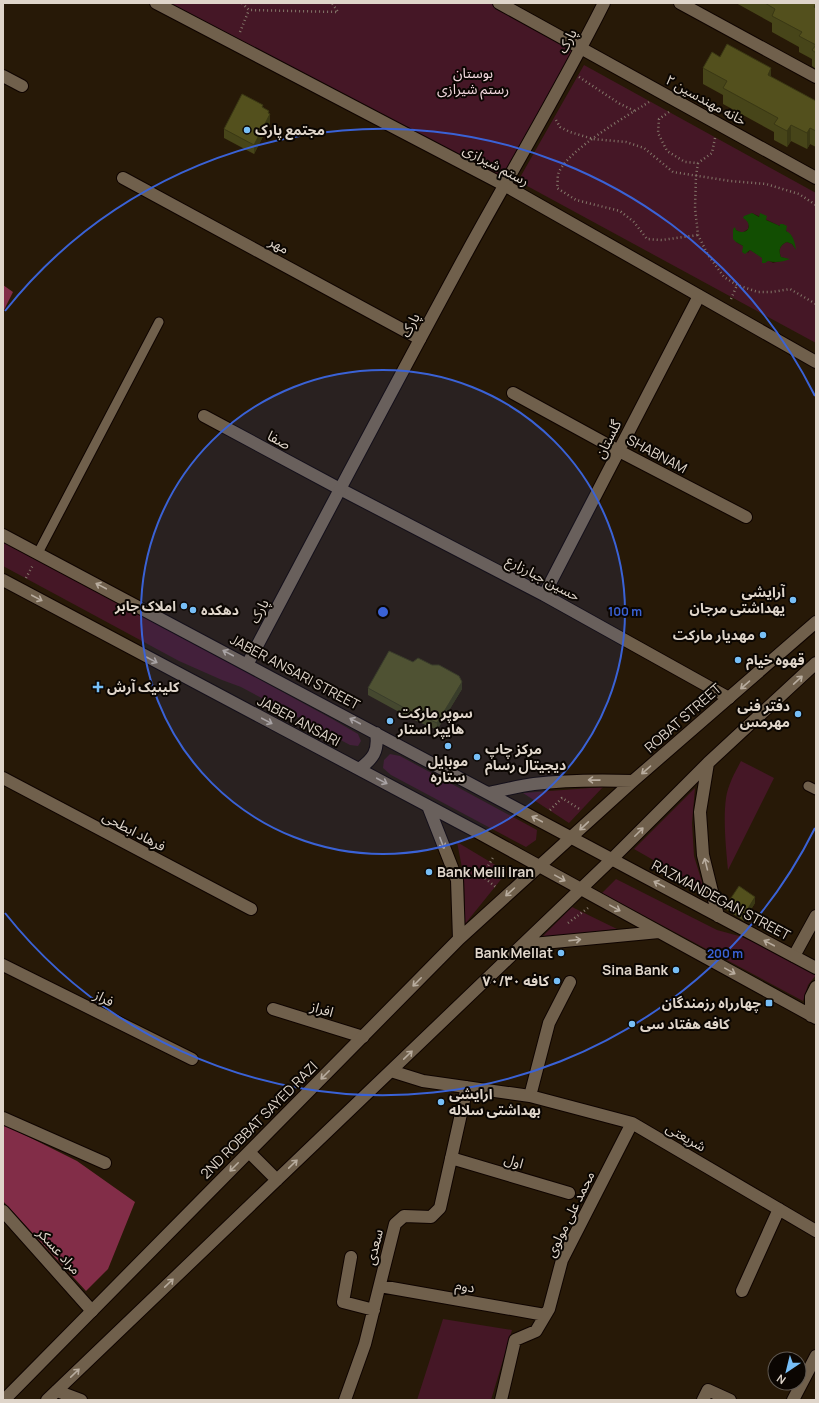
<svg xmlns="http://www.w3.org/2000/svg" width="819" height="1403" font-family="Manrope,'Noto Sans Arabic',sans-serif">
  <rect width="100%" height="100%" fill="#271907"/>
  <path fill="#451726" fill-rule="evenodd" d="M156 3H499L581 48 504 185Z
    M584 65 816 193V343L518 181ZM752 213 780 226 781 224H783L795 249 792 244 787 242C780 245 778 250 781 257L788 259 773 263 750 250 748 253 743 246 736 242V230L742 233 748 229 749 224 747 220Z
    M3 539 38 553 156 623 334 720 358 734 361 741 358 746 350 745 241 687 222 680 179 661 3 566Z
    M390 754 400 756 537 830 536 840 526 847 391 775 383 768 384 760Z
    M741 761 774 778 728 870C726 848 723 820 726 798 728 785 735 772 741 761Z
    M603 787 569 823 523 793Z
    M695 788 692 823 694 856 704 889 634 849Z
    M457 842 507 872 465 924 464 878Z
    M616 879 717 930 739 936 761 945 816 975 808 985 803 1001 602 893Z
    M572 907 617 929 541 938Z
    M443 1319 512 1330 491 1400H417Z"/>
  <path fill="#822d48" d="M3 285 13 292 3 312Z
    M3 1124 77 1161 135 1202 108 1269 86 1291 3 1201Z"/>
  <path fill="#124e02" d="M752 213 759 217 760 213 767 216 766 220 780 226V224H783L787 226 786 231C793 234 795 242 796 250L792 244 787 242C780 245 778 250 781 257L790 259C783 262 775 263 768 261L765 263H762V258L750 250 745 254 742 252 743 246 736 242 733 239V229L735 227 736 230C748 237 754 224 743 218L744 216Z"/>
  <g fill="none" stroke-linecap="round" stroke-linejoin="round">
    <g stroke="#0f0400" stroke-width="11">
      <path id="service" d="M38 553 159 322
        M808 786 816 790"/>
    </g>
    <g stroke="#0f0400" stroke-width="14">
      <path id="minor" d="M680 3 816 77
        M3 76 22 86
        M123 178 420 339
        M513 393 619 451 746 517
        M204 416 340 489 544 595 729 698
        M544 595 699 296
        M3 778 251 909
        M794 956 816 916
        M3 965 192 1059
        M273 1009 363 1037
        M391 1071 423 1081 530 1096 632 1123 816 1231
        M530 1096 549 1023 570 982
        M3 1118 105 1163
        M451 1158 569 1193
        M3 1211 92 1311
        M351 1257 343 1302 374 1310
        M380 1286 545 1315
        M742 1291 779 1209
        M57 1391 81 1400
        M345 1400 365 1344 395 1224 404 1216 431 1217 440 1208 467 1087
        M501 1400 515 1340 536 1331 549 1309 562 1260 632 1123
        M703 1400 708 1390 730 1400"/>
    </g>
    <g stroke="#0f0400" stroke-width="14">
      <path id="tertiary" d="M156 3 504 185 816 362
        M499 3 816 178
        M248 663C320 527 392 390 466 254 512 170 561 89 604 3
        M793 1400 816 1356"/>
    </g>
    <g stroke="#0f0400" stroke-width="14">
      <path id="secondary" d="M3 535C275 677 545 823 816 968
        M3 580 479 833 816 1018
        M708 763 700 812 703 855 718 916
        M359 769C373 759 379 751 376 733
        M488 793C503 790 519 786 534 784 567 780 600 780 633 781
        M428 806 457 880 459 939
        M522 945 659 932
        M811 1016V997L816 987
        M249 1152 277 1180
        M4 1400 459 939 633 781 816 622
        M47 1400 612 859 708 763 816 663"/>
    </g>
    <path stroke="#84786a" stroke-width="2.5" stroke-dasharray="1 3" stroke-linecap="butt" d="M242 3 249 10 338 12 332 3
      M240 32 249 10
      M579 77 620 104 635 111
      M649 102C627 116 569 149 559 172 557 176 558 183 557 188L576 200 620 211 634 222 647 239 662 240 698 235
      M669 112 659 119 658 133 667 151 685 162 698 163 712 153 715 138
      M556 120 560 127 570 132 593 139 626 142 644 148 673 172 730 181 766 184 799 194 816 205
      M698 163 696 176 695 208 698 235 708 255 724 277 737 285 758 292H772L790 289 816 304
      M731 299 737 285
      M26 578 33 565
      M550 810 562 798 581 810
      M482 876 494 856
      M470 878 482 876 497 888
      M568 923 588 908"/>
    <use href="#service" stroke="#70604c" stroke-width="9"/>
    <use href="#minor" stroke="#70604c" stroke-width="12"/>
    <use href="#tertiary" stroke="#70604c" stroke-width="12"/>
    <use href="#secondary" stroke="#70604c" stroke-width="12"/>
  </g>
  <path fill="#474519" d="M736 3H816V69L812 66V59L799 52V47L772 32V23Z
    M720 57 771 77 816 101V147L810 144 807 149 791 141 787 147 774 140V132L723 104V95L703 84V68Z
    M263 107 269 114 270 123 254 154 224 138V129Z
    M368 688 462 689 437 730 410 718 368 695Z
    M755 903 744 921 727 910V904Z"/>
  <path fill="#3a3814" d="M771 68V84L768 75Z
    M269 111V116L270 114V123L254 154V145Z
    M791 125V141L787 147V131Z
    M810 128V144L807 149V133Z
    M462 682V689L437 730V723Z
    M755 897V903L744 921V915Z"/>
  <path fill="#53501d" stroke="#3a3814" d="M765 3H816L814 7 816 8V53L812 50 816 45 799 36 802 32 772 16 775 9Z
    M727 44 771 68 768 75 816 101V131L810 128 807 133 791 125 787 131 774 124 778 118 723 88 727 81 703 68 712 52 720 57Z
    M242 94 263 105 262 107 269 111 268 113 270 114 254 145 224 129Z
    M389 651 413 662 418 658 432 665H439L459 676 462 682 437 723 410 711 368 688Z
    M739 886 755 897 744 915 727 904Z"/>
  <defs><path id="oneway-shaft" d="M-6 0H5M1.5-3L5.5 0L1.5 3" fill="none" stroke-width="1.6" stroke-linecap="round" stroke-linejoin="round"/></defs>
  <g stroke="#b8ac9e">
    <use href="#oneway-shaft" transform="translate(101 586) rotate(-152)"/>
    <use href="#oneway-shaft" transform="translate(37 598) rotate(28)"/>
    <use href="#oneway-shaft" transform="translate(228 653) rotate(-152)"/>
    <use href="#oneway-shaft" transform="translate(152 660) rotate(28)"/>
    <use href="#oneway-shaft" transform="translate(798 680) rotate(-43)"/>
    <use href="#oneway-shaft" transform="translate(745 685) rotate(139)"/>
    <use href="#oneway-shaft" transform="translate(267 721) rotate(28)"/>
    <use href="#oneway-shaft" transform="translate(355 721) rotate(-152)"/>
    <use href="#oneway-shaft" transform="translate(646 770) rotate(139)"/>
    <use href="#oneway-shaft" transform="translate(594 780) rotate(-179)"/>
    <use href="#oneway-shaft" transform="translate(382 781) rotate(28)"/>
    <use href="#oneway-shaft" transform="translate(537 819) rotate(-152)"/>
    <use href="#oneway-shaft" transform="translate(584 826) rotate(137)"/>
    <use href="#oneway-shaft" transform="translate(639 832) rotate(-45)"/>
    <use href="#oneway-shaft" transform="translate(442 843) rotate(69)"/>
    <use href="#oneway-shaft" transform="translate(706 864) rotate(-104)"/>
    <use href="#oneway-shaft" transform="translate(560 878) rotate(29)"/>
    <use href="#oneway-shaft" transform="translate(659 884) rotate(-152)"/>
    <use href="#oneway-shaft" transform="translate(510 892) rotate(138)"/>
    <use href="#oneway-shaft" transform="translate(615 908) rotate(29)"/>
    <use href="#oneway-shaft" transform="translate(575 940) rotate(-6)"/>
    <use href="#oneway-shaft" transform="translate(769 943) rotate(-152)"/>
    <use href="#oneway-shaft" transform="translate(730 971) rotate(29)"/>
    <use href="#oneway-shaft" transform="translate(417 982) rotate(135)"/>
    <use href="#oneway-shaft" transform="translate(408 1055) rotate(-44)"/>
    <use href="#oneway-shaft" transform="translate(325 1075) rotate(135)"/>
    <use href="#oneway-shaft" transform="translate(293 1164) rotate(-44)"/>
    <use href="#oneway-shaft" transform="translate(234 1167) rotate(135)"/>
    <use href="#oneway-shaft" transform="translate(169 1283) rotate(-44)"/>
    <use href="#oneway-shaft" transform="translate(75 1373) rotate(-44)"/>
  </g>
  <circle cx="383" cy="612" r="242" fill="#3a62d6" fill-opacity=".12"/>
  <g fill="none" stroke="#3a62d6" stroke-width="2">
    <circle cx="383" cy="612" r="242"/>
    <path d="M815 828A483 483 0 0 1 5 913M5 311A483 483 0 0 1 815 396"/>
  </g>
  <g fill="#77bff7" stroke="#0b0602" stroke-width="1.5">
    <circle cx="247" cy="130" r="4"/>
    <circle cx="793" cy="600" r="4"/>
    <circle cx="184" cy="606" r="4"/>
    <circle cx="193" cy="610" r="4"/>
    <circle cx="763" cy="635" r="4"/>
    <circle cx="738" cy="660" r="4"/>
    <path d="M96 681h4v4h4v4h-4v4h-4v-4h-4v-4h4z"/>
    <circle cx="798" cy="714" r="4"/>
    <circle cx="390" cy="721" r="4"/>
    <circle cx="448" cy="746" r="4"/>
    <circle cx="477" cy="757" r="4"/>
    <circle cx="429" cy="872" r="4"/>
    <circle cx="561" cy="953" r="4"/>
    <circle cx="676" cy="970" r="4"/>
    <circle cx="557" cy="981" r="4"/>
    <rect x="765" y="999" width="8" height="8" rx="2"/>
    <circle cx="632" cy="1024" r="4"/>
    <circle cx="441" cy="1102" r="4"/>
  </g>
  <g text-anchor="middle" stroke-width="4" stroke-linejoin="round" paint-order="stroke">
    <g font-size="14" fill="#dfd5ca" stroke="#0b0602">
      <text transform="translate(567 41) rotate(-62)" y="5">پارک</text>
      <text transform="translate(706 100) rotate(29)" y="5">خانه مهندسین ۲</text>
      <text transform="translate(496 165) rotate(28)" y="5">رستم شیرازی</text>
      <text transform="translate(279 245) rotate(29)" y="5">مهر</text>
      <text transform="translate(410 325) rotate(-62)" y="5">پارک</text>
      <text transform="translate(608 439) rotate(-63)" y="5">گلستان</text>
      <text transform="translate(279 440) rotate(28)" y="5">صفا</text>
      <text transform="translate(657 454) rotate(28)" y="5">SHABNAM</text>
      <text transform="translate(543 578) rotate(28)" y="5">حسین جبارزارع</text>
      <text transform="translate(259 611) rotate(-62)" y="5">پارک</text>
      <text transform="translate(295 672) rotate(28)" y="5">JABER ANSARI STREET</text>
      <text transform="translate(683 718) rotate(-41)" y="5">ROBAT STREET</text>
      <text transform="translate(299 721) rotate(28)" y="5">JABER ANSARI</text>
      <text transform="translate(134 831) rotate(28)" y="5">فرهاد ابطحی</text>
      <text transform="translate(721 900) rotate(28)" y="5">RAZMANDEGAN STREET</text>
      <text transform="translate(104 998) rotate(27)" y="5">فراز</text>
      <text transform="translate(322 1009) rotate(17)" y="5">افراز</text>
      <text transform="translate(259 1120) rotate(-45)" y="5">2ND ROBBAT SAYED RAZI</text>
      <text transform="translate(686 1137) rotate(30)" y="5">شریعتی</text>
      <text transform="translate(514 1161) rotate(17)" y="5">اول</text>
      <text transform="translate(570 1214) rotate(-64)" y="5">محمد علی مولوی</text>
      <text transform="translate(374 1247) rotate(-76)" y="5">سعدی</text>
      <text transform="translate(59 1251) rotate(48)" y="5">مراد عسکر</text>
      <text transform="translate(465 1286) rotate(10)" y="5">دوم</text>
    </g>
    <g font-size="14" fill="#f2d8de" stroke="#0b0602">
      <text x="473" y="78">بوستان<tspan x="473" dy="16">رستم شیرازی</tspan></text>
    </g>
    <g font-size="14" font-weight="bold" fill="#dfd5ca" stroke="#0b0602" text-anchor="start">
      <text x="255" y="135">مجتمع پارک</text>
      <text x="785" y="597" text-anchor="end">آرایشی<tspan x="785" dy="16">یهداشتی مرجان</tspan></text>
      <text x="176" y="611" text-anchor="end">املاک جابر</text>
      <text x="201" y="615">دهکده</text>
      <text x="755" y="640" text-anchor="end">مهدیار مارکت</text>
      <text x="746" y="665">قهوه خیام</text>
      <text x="107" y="692">کلینیک آرش</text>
      <text x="790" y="711" text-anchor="end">دفتر فنی<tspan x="790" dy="16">مهرمس</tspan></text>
      <text x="398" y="718">سوپر مارکت<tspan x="398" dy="16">هایپر استار</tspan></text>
      <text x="485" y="754">مرکز چاپ<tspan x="485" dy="16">دیجیتال رسام</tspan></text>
      <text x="448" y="766" text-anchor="middle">موبایل<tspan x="448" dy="16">ستاره</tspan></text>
      <text x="437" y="877">Bank Melli Iran</text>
      <text x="553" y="958" text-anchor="end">Bank Mellat</text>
      <text x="668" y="975" text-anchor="end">Sina Bank</text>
      <text x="549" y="986" text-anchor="end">کافه ۷۰/۳۰</text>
      <text x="761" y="1008" text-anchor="end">چهارراه رزمندگان</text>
      <text x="640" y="1029">کافه هفتاد سی</text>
      <text x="449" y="1099">ارایشی<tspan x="449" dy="16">بهداشتی سلاله</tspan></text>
    </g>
  </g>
  <circle cx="383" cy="612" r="6" fill="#3a62d6" stroke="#0b0602" stroke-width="2"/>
  <g font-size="12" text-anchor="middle" font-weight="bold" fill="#3a62d6" stroke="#0b0602" stroke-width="4" stroke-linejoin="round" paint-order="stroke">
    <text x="625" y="616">100 m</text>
    <text x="725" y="958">200 m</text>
  </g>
  <rect width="819" height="1403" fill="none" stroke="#dfd5ca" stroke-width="8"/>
  <g transform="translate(787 1371) rotate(215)"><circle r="19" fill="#0b0602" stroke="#605952"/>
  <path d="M0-3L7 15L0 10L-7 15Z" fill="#77bff7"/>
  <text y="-6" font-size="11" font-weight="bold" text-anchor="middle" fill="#dfd5ca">N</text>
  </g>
</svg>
